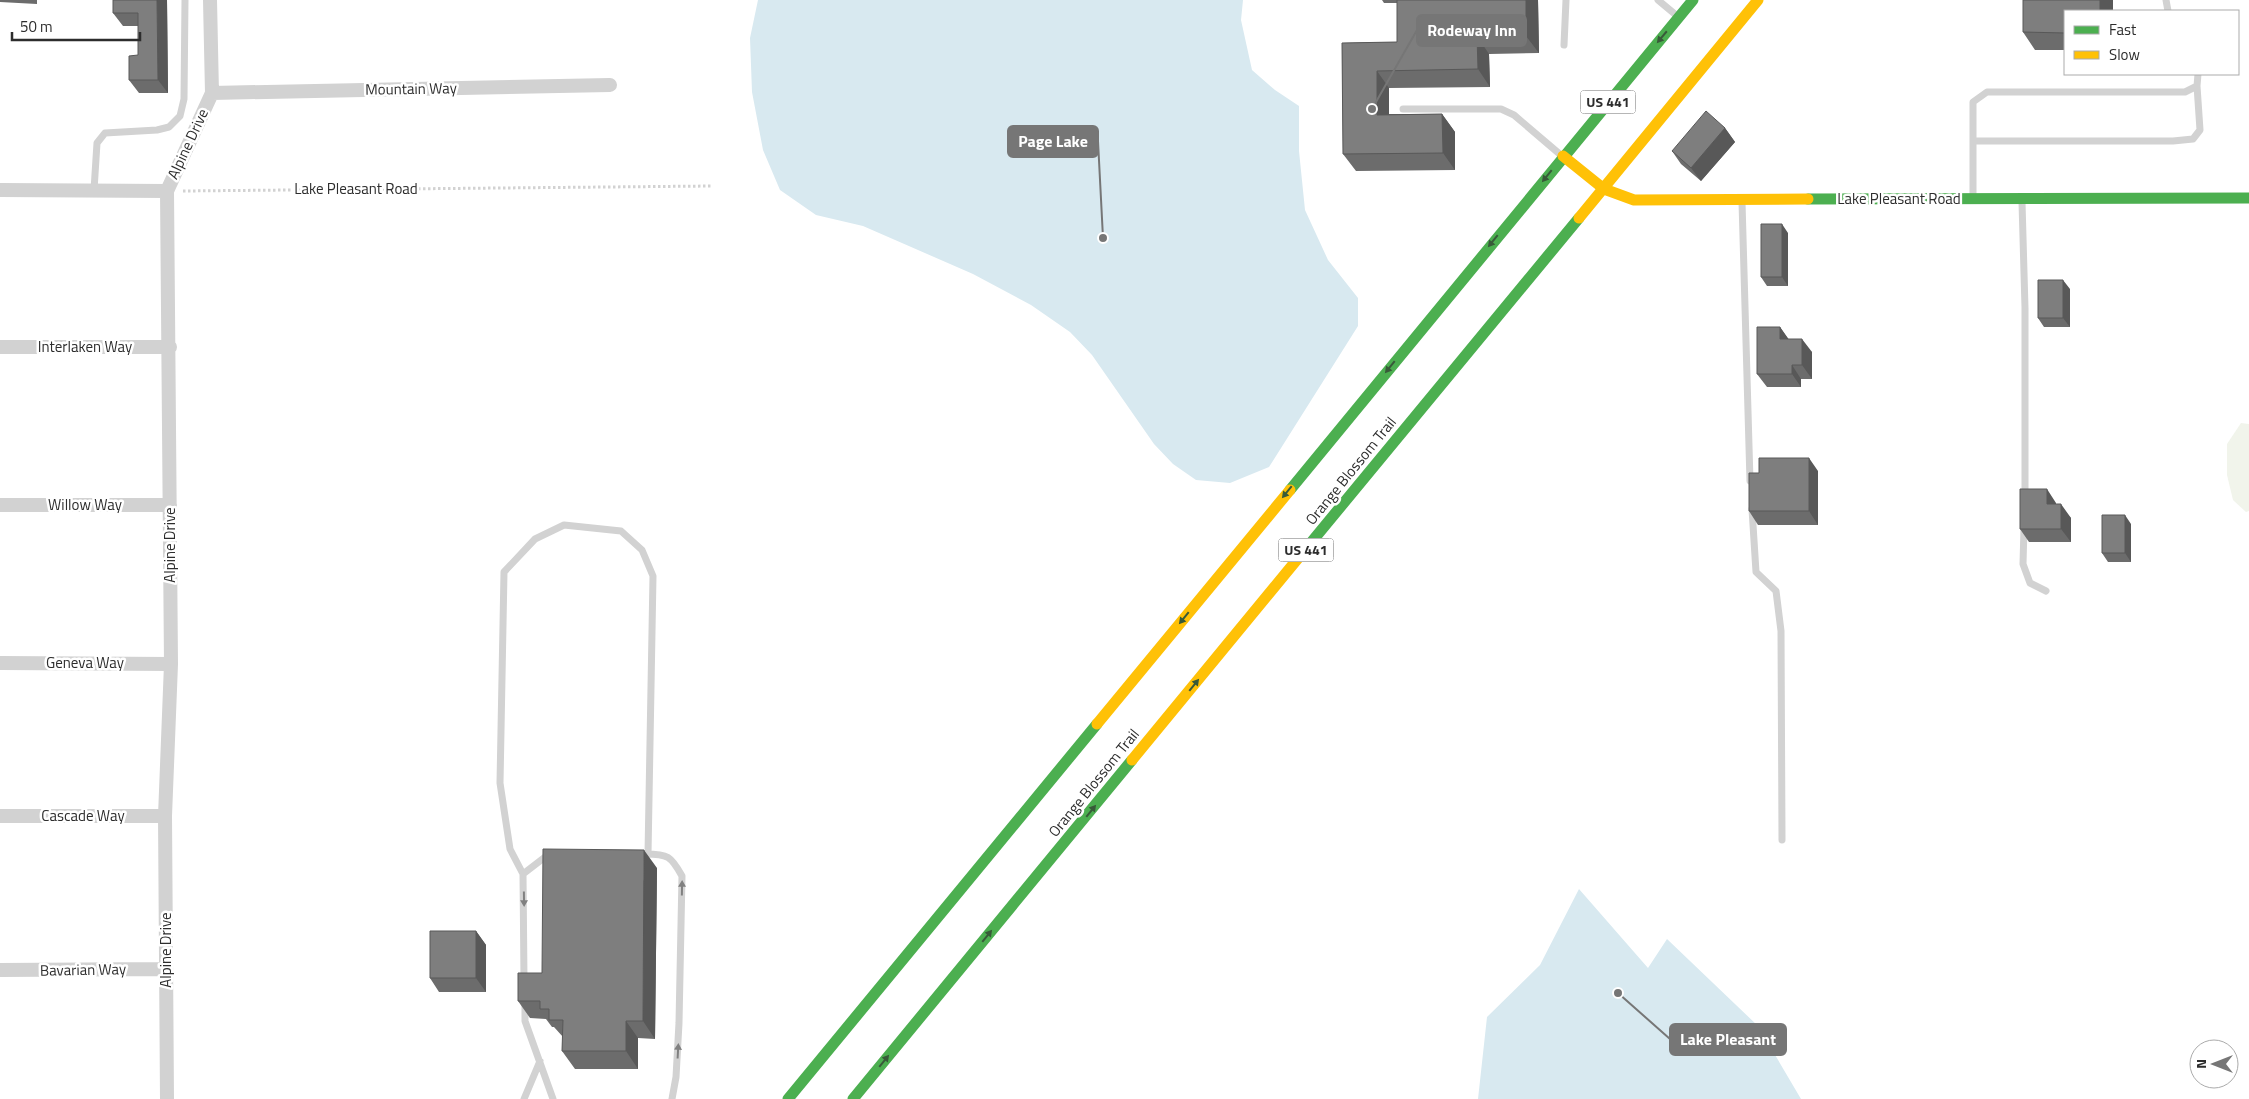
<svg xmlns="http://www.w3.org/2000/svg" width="2249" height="1099" font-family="'Titillium Web',sans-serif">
  <rect width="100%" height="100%" fill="#fff"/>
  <path fill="#f1f4eb" d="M2241 423 2249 424V511L2246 512 2233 500 2227 475V444Z"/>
  <path fill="#d8e9f0" d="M758 0H1243L1241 20 1252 70 1275 90 1299 106V151L1305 210 1328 260 1358 298V326L1269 467 1230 483 1196 480 1173 464 1154 444 1092 355 1070 332 1031 305 973 274 863 226 816 215 780 190 763 150 752 92 750 38Z
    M1579 889 1648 968 1667 939 1758 1026 1801 1099H1478L1487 1017 1540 965Z"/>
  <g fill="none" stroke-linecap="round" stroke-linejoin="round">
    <path stroke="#d2d2d2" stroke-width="3" stroke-dasharray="2.5 2.5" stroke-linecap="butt" d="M183 191 712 186"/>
    <path stroke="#d2d2d2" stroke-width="7" d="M1658 0 1676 15
      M2166 0 2168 11
      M1564 45 1566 0
      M1403 109H1501L1514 115 1562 156
      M1973 141H2173L2193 139 2200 130 2197 86
      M94 190 97 143 105 133 157 130 169 127 180 116 184 99 185 0
      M1973 198V102L1987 92H2185L2197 86 2198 74
      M1742 202 1750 481
      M2022 202 2025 308V498
      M1752 509 1756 572 1776 591 1781 631 1782 840
      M2024 527 2023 564 2030 583 2046 591
      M645 854C668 854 671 856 682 876L679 1023 676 1077 672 1099
      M523 874 510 849 500 783 504 572 535 539 564 525 621 531 642 550 653 576 648 854
      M524 980 523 874 549 854
      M525 1001V1021L553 1099
      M524 1099 540 1061"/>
    <path stroke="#d2d2d2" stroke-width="14" d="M212 93 610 85
      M0 190 167 191
      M0 347H170
      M0 505H170
      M0 663 171 664
      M0 816H165
      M0 970 165 969
      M167 1099 165 816 171 664 167 191 212 93 210 0"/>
    <path stroke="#4caf50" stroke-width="11" d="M1808 199 2249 198
      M1290 490 1693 0
      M1309 545 1579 218
      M788 1099 1097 724
      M853 1099 1132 760"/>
    <path stroke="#ffc107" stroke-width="11" d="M1563 156 1604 189 1634 200 1808 199
      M1579 218 1758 0
      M1097 724 1290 490
      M1132 760 1309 545"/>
  </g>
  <path fill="#6c6c6c" d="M0 0H37V4L0 2Z
    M113 0H167L168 93H139L129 80 138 55V26H123L113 13Z
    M1382 0H1538L1539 53 1489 54 1490 87 1389 88V114H1442L1455 132V170L1356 171 1343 154 1342 43 1397 42V3H1384Z
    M2023 0H2113V11H2065V50H2035L2023 32Z
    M1725 128 1735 142 1701 181 1681 164 1672 151Z
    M1788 233V286H1767L1761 277Z
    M2070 289V327H2044L2038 318Z
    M1780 327 1788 339 1812 352V379H1801V387H1767L1757 374Z
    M1818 471V525H1758L1749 511Z
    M2056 503V504L2071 518V542H2029L2020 529Z
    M2131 524V562H2108L2102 553Z
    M657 868 655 1039 638 1038V1069H575L562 1051 563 1037 554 1027H552L546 1019 530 1018 518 1001 542 973Z
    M476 931 486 945V992H439L430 978Z"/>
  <path fill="#585858" d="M157 0H167L168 93 158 80Z
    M1526 0H1538L1539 53 1526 36Z
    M2100 0H2113V11H2100Z
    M1477 36 1489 54 1490 87 1478 69Z
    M1377 71 1389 88V132L1377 115Z
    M1442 114 1455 132V170L1443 153Z
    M1725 128 1735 142 1701 181 1691 168Z
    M1782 224 1788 233V286L1782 277Z
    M2063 280 2070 289V327L2063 318Z
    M1780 327 1790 341 1780 339Z
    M1802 339 1812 352V379L1802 365Z
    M1792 365 1801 379V387L1792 374Z
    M1809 458 1818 471V525L1809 511Z
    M2047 489 2056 503V518L2047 504Z
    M2061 504 2071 518V542L2061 529Z
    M2125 515 2131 524V562L2125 553Z
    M644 850 657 868 655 1039 643 1021Z
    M476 931 486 945V992L476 978Z
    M626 1021 638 1038V1069L626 1051Z"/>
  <path fill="#7e7e7e" stroke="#585858" d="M113 0H157L158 80H129V56L138 55V13H113Z
    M1397 0H1526V36H1477L1478 69 1377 71V115L1442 114 1443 153 1343 154 1342 43 1397 42Z
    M2023 0H2100V11H2065V33L2023 32Z
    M1706 111 1725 128 1691 168 1672 151Z
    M1761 224H1782V277H1761Z
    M2038 280H2063V318H2038Z
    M1757 327H1780V339H1802V365H1792V374H1757Z
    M1759 458H1809V511H1749V473H1759Z
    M2020 489H2047V504H2061V529H2020Z
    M2102 515H2125V553H2102Z
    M543 849 644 850 643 1021H626V1051H562L563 1020H549V1009H540V1001H518V973H542Z
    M430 931H476V978H430Z"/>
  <defs><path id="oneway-solid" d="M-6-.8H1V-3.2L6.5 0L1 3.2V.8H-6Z" transform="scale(1.25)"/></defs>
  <g fill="#385a39">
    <use href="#oneway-solid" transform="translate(1662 37) rotate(130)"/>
    <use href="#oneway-solid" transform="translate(1547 176) rotate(129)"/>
    <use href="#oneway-solid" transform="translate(1493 241) rotate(129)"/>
    <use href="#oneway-solid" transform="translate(1390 367) rotate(129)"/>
    <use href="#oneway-solid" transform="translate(1287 492) rotate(129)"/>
    <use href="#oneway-solid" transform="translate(1184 618) rotate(129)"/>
    <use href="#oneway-solid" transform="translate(1194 685) rotate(-51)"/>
    <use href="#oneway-solid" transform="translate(1091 811) rotate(-51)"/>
    <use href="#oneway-solid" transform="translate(987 936) rotate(-51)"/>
    <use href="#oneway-solid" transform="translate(884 1061) rotate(-51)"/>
  </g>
  <g fill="#808080">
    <use href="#oneway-solid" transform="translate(682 888) rotate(-89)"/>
    <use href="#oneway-solid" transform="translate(524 899) rotate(89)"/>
    <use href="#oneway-solid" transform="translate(678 1051) rotate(-87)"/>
  </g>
  <g text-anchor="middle" stroke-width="5" stroke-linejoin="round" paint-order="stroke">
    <g fill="#fff" stroke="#6c6c6c" stroke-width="1">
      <rect x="1580.5" y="90.5" width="55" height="23" rx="4"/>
      <rect x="1278.5" y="538.5" width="55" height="23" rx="4"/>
    </g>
    <g font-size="14" font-weight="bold" fill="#2d2d2d">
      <text x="1608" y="107">US 441</text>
      <text x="1306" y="555">US 441</text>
    </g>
    <g font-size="15" fill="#2d2d2d" stroke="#fff">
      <text transform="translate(411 89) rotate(-1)" y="5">Mountain Way</text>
      <text transform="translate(188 144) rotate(-65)" y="5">Alpine Drive</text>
      <text x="356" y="194">Lake Pleasant Road</text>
      <text x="1899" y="204">Lake Pleasant Road</text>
      <text x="85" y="352">Interlaken Way</text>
      <text transform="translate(1351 471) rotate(-51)" y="5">Orange Blossom Trail</text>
      <text x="85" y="510">Willow Way</text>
      <text transform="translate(170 545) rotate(-90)" y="5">Alpine Drive</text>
      <text x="85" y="668">Geneva Way</text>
      <text transform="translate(1094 783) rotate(-51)" y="5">Orange Blossom Trail</text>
      <text x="83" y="821">Cascade Way</text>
      <text transform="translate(166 950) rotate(-90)" y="5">Alpine Drive</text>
      <text transform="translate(83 970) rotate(-1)" y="5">Bavarian Way</text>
    </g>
  </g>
  <path fill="none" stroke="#767676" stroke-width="2" d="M1372 109L1417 30M1103 238L1098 141M1618 993L1670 1039"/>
  <g fill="#767676" stroke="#fff" stroke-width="2">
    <circle cx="1372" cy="109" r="5"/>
    <circle cx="1103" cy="238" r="5"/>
    <circle cx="1618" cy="993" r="5"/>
  </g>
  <g fill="#767676" stroke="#767676" stroke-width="2">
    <rect x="1417" y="15" width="109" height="31" rx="5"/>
    <rect x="1008" y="126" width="90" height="31" rx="5"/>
    <rect x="1670" y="1024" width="116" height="31" rx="5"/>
  </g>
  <g font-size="16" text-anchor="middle" font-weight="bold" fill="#fff">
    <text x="1472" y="36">Rodeway Inn</text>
    <text x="1053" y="147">Page Lake</text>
    <text x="1728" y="1045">Lake Pleasant</text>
  </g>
  <rect x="2064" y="10" width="175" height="65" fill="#ffffff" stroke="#ababab"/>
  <rect x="2074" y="26" width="25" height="8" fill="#4caf50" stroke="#ababab"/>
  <text x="2109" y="35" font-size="15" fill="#2d2d2d">Fast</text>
  <rect x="2074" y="51" width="25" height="8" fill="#ffc107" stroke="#ababab"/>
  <text x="2109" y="60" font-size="15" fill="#2d2d2d">Slow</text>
  <g transform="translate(2214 1064) rotate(270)"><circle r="24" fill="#ffffff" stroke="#ababab"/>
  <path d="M0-4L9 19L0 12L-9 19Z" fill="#767676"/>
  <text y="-8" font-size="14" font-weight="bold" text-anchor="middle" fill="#2d2d2d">N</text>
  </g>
  <path d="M12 32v8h128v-8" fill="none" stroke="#2d2d2d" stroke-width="2.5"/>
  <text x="20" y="32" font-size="15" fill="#2d2d2d" stroke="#ffffff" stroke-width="4" paint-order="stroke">50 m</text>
</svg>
